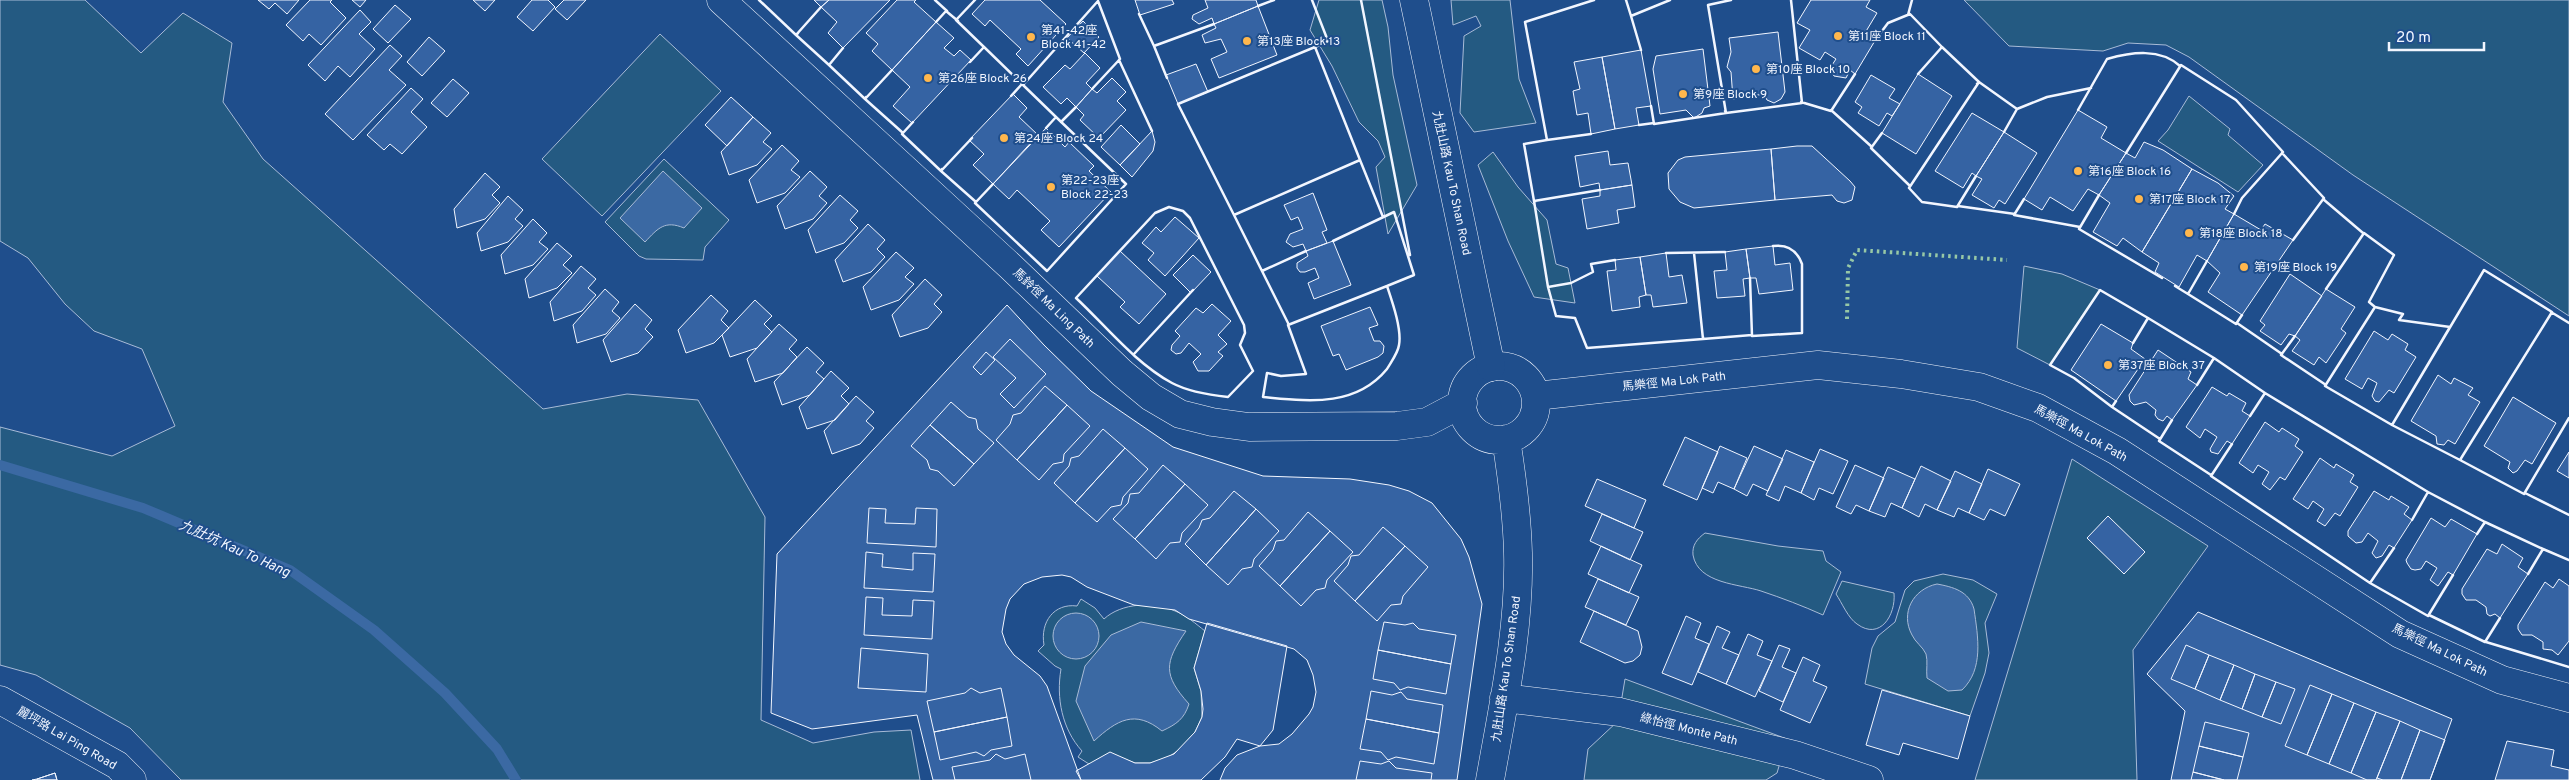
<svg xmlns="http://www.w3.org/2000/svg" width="2569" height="780" font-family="Overpass,'Noto Sans TC',sans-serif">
  <rect width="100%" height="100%" fill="#1f4e8c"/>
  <path fill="#245a82" stroke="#a8bbd7" d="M0 0H85L141 53 183 13 232 43 223 102 263 159 543 409 627 394 698 400 765 517 761 720 813 743 874 732 911 730 920 780H181L130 728 36 675 0 665V427L112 456 175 426 142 349 94 331 65 304 28 258 0 241Z
    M1319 0H1382L1388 27 1393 75 1417 185 1388 234 1376 167 1385 157 1378 141 1359 122 1332 66 1310 30Z
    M1451 0H1510L1519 79 1536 123 1474 132 1460 113 1464 36 1481 26 1476 16 1453 25Z
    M1964 0H2569V316L2353 175 2189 57 2166 45 2128 43 2103 51 2009 46Z
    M660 34 721 91 602 216 542 159Z
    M2189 96 2230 129 2228 135 2263 165 2238 192 2158 141 2168 130Z
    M1493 152 1518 187 1547 220 1556 264 1568 268 1575 303 1534 297 1508 241 1478 165Z
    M664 159 729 220 705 247 703 260 646 259 639 256 605 222Z
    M2024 266 2062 274 2100 290 2050 365 2017 348Z
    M2072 459 2208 546 2133 650 2137 780H1975Z
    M1705 533 1778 546 1823 551 1826 561 1841 572 1823 615C1803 606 1782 598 1761 591 1740 584 1698 584 1693 555 1692 545 1697 539 1705 533Z
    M1943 574 1973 580 1997 594 1985 623 1989 653 1985 673 1970 716 1865 684 1872 648 1878 636 1895 622 1905 590 1914 581Z
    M1842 581 1894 593C1896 615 1880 641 1857 624 1848 618 1842 603 1836 594Z
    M1081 599 1095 608 1104 619C1121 603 1154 601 1175 611 1186 615 1196 624 1205 631L1194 668 1201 691 1202 717 1195 732 1180 749 1167 758 1150 763H1135L1122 758 1089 764 1078 757 1082 751C1062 729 1056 698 1061 669L1055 666 1038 651 1044 645C1040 622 1054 603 1077 606Z
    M1625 679 1787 739 1777 773 1766 780H1584L1588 749 1618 721Z"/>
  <path fill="#3b69a3" stroke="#a8bbd7" d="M663 171 702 208 684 228C665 220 658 228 645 242L620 218Z
    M1937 584C1953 587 1969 591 1974 609 1978 637 1984 669 1962 690L1948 691 1927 678C1926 670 1928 661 1926 654 1923 647 1915 642 1912 635 1900 613 1913 589 1937 584Z
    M1053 636a23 23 0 1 1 46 0a23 23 0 1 1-46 0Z
    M1141 622 1186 631C1164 663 1163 675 1189 704 1184 719 1177 724 1162 731 1135 709 1117 720 1094 741L1076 701 1085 666 1111 635Z"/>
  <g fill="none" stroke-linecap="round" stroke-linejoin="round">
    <path stroke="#3b69a3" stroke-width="10" d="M0 465 143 508 290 570 374 630 445 693 497 749 516 780"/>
  </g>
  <path fill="#3563a3" stroke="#f2f6ff" d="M258 0H299L287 14 275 3 269 9Z
    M310 0H332L330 2 346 18 321 45 309 34 303 41 286 25Z
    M352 0H366L360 7Z
    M473 0H495L485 11Z
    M532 0H548L555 7 533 31 517 17Z
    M564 0H586L567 20 555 9Z
    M814 0H829L821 7Z
    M829 0H890L843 48 828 33 837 22 821 7Z
    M897 0H916L914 2 936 22 892 70 872 51 878 44 866 33Z
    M985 0H1040L1066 24 1028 66 1016 54 1021 49 990 20 985 26 972 14Z
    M1135 0H1172L1174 4 1140 15Z
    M1205 0H1256L1258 6 1214 24 1212 18 1199 24 1192 19 1193 15 1208 8Z
    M1811 0H1870L1866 7 1877 13 1865 33 1876 39 1855 74 1850 70 1846 78 1834 76 1830 68 1836 59 1825 52 1820 60 1799 48 1810 30 1797 23Z
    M395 5 411 19 388 43 373 29Z
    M1258 6 1277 55 1219 78 1211 59 1227 52 1221 39 1205 43 1202 35 1216 28 1214 24Z
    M360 10 371 22 359 34 375 49 350 77 338 66 325 81 308 65Z
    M1083 21 1099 37 1084 53 1067 38Z
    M936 22 954 38 944 48 954 56 960 50 971 60 912 123 893 106 910 87 892 70Z
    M1778 32 1785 92 1781 99 1774 103 1767 100 1764 94 1733 99 1731 72 1727 67 1731 52 1729 38Z
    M429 37 445 51 422 76 407 62Z
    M390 45 402 56 389 70 406 85 353 140 325 114Z
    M1703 49 1710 106 1704 108 1702 113 1694 118 1686 110 1660 114 1653 69 1656 56Z
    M1641 50 1651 106 1636 108 1639 125 1615 129 1602 57Z
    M1085 53 1100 68 1086 83 1092 89 1076 107 1067 98 1061 104 1043 87 1065 65 1070 69Z
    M1602 57 1615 129 1591 134 1588 113 1577 115 1573 91 1580 89 1574 62Z
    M1196 64 1208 92 1178 104 1166 75Z
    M1918 74 1952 96 1916 154 1882 133Z
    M1871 75 1895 89 1889 98 1900 104 1892 116 1887 113 1879 126 1858 113 1862 107 1855 102Z
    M1112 78 1126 92 1117 101 1126 110 1099 138 1080 120 1084 115 1076 107 1092 89 1097 93Z
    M453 79 469 93 447 117 431 103Z
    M411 88 423 99 411 112 427 127 402 154 390 144 384 150 367 135Z
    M1013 94 1027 108 1019 117 1038 135 993 184 973 165 984 154 969 140Z
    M731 97 753 117 727 146 705 125Z
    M2078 110 2107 127 2101 138 2126 153 2099 195 2088 189 2073 211 2050 197 2042 210 2024 199Z
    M1972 113 2004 132 1976 176 1972 173 1963 188 1935 171Z
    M753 117 771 133 763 142 772 149 757 165 729 175 721 152Z
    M1121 125 1140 144 1120 165 1101 147Z
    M1046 128 1065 147 1069 142 1094 166 1089 171 1111 192 1059 247 1041 230 1050 221 1017 190 1009 199 993 184Z
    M1152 131 1155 142 1153 151 1132 177 1120 165Z
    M2004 132 2037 153 2005 204 1999 200 1994 208 1972 195 1982 179 1976 176Z
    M2144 142 2163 150 2192 169 2142 252 2123 238 2117 246 2093 232 2110 203 2099 195 2126 153 2135 158Z
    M782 145 799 161 791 170 800 177 785 193 757 203 749 180Z
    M1797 146H1812L1850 181 1855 187 1852 200 1844 203 1837 201 1832 195 1775 200 1771 149Z
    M1771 149 1775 200 1694 208 1680 202 1669 189 1668 173 1678 160 1685 157Z
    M1608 151 1610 165 1628 163 1632 185 1600 190 1599 183 1580 187 1575 156Z
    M2192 169 2218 183 2234 196 2225 209 2234 214 2207 261 2197 255 2179 287 2155 272 2159 263 2142 252Z
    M810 171 827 187 819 196 827 203 813 219 785 229 777 206Z
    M485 173 500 187 492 195 500 203 485 219 457 228 454 209Z
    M1632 185 1635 207 1617 210 1619 223 1587 229 1582 199 1600 196V190Z
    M1313 193 1327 230 1322 232 1327 243 1306 251 1303 244 1293 247 1286 242 1290 234 1303 229 1298 217 1291 220 1284 205Z
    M840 195 858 211 850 220 858 228 844 243 816 253 808 230Z
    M508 196 523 210 515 219 523 226 508 242 481 251 477 233Z
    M2234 214 2261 230 2265 224 2293 240 2242 315 2208 292 2220 273 2207 261Z
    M1175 217 1199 238 1165 276 1148 260 1154 253 1142 243 1156 227 1161 232Z
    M533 219 547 233 539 242 548 249 533 265 505 274 501 255Z
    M868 224 885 240 877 249 885 257 871 272 843 282 835 260Z
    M1333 241 1351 285 1314 299 1308 283 1319 278 1315 268 1305 272H1300L1297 268V263L1308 256 1306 251Z
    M557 243 572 256 563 265 572 273 557 288 529 298 525 279Z
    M1773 246 1775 265 1790 263 1793 290 1759 294 1756 278H1750L1746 249Z
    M1746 249 1750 278 1743 279 1745 296 1717 298 1714 271 1727 270 1725 252Z
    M1120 251 1166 294 1139 324 1120 307 1125 302 1097 276Z
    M896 252 914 268 905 277 914 284 899 300 871 310 863 287Z
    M1666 253 1669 277 1682 275 1687 303 1653 307 1651 295H1646L1640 257Z
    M1193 255 1211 272 1191 293 1173 275Z
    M1640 257 1646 295 1639 297 1640 307 1612 311 1607 271 1616 270 1615 260Z
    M581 266 596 279 588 288 596 295 582 311 554 321 550 302Z
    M2290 274 2322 296 2295 336 2289 334 2281 345 2260 331 2265 325 2260 321Z
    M925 279 942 295 934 304 942 312 928 328 900 337 892 315Z
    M605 289 619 302 612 311 620 318 606 334 577 343 573 325Z
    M2326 289 2355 307 2341 329 2346 333 2326 363 2319 357 2314 365 2292 351 2300 340 2295 336Z
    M711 295 728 311 721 320 729 328 714 343 686 353 678 330Z
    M755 300 772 316 764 324 772 332 757 348 730 357 722 335Z
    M635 304 652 320 645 329 653 337 638 353 611 362 603 340Z
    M1212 304 1231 321 1218 335 1227 344 1218 352 1223 356 1209 371H1198L1193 362 1201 354 1189 343 1181 353 1176 354 1171 350 1172 345 1180 336 1175 331 1196 308 1203 313Z
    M1007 305 1044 345 1091 391 1173 447 1263 476 1350 479 1389 485 1409 491 1432 503 1461 539 1469 557 1482 604 1457 780H1220L1225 768 1237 755 1260 746 1279 744 1292 734 1309 714 1313 707 1316 692 1313 675 1307 660 1294 649 1189 619 1175 610 1134 605 1087 587 1071 577 1062 575 1042 577 1024 584 1010 599 1006 609 1002 632 1006 644 1014 655 1040 676 1047 686 1081 780H933L917 715 812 729 771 713 777 554Z
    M1370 307 1378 325 1369 328 1374 341H1380L1384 346 1383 353 1378 357 1346 370 1339 354 1333 356 1321 326Z
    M779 324 797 340 789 349 797 357 783 373 755 382 747 359Z
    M2101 324 2133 343 2131 349 2145 359 2116 401 2071 370Z
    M2374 331 2388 340 2392 334 2408 344 2405 350 2416 357 2394 393 2389 390 2379 402 2375 401 2372 396 2377 383 2368 378 2362 389 2345 379Z
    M1010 339 1046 374 1014 408 1000 394 1016 378 993 357Z
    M807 347 824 363 816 372 824 379 810 395 782 405 774 382Z
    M2158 350 2191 372 2188 379 2197 385 2172 420 2167 416 2163 421 2158 419 2155 415 2156 410 2146 402 2134 405 2130 401 2129 395Z
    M986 352 995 360 981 375 973 367Z
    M831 371 849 388 841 396 849 404 835 420 807 429 799 407Z
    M2438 375 2451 384 2454 378 2473 388 2468 395 2480 402 2455 444 2448 440 2444 445 2437 444 2436 436 2411 421Z
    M1045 386 1067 405 1017 460 996 440 1010 424 1013 415 1021 413Z
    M2212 387 2227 396 2229 393 2246 403 2242 411 2250 416 2232 444 2227 441 2218 454 2211 452 2210 449 2217 437 2205 429 2200 438 2186 427Z
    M856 396 874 412 866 421 874 428 860 444 832 454 824 431Z
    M2513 397 2556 423 2532 464 2525 460 2517 471 2513 473 2508 468 2510 462 2484 446Z
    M951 402 968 417 976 419 978 429 994 443 974 464 930 425Z
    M1067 405 1090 426 1064 454 1063 462 1053 464 1039 480 1017 460Z
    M2265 422 2279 432 2282 428 2299 439 2295 446 2303 452 2285 480 2280 477 2270 490 2262 484 2269 472 2258 465 2253 473 2239 463Z
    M930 425 974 464 954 486 938 471 930 469 927 460 911 446Z
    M1103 429 1125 448 1075 503 1054 483 1069 466 1071 458 1079 456Z
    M1685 437 1718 452 1697 500 1663 485Z
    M1720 446 1747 458 1734 489 1718 482 1713 493 1702 488Z
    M1754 446 1783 459 1768 491 1753 484 1747 496 1734 489Z
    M1125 448 1148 469 1123 497 1121 505 1111 507 1097 522 1075 503Z
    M1820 449 1848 461 1833 494 1819 488 1814 500 1801 493Z
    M1786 450 1814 462 1801 493 1785 486 1779 501 1766 495Z
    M2569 452V478L2557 471Z
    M2320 458 2334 468 2336 464 2354 475 2350 482 2358 487 2340 516 2335 513 2325 526 2317 521 2324 509 2313 501 2308 509 2293 499Z
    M1163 465 1185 484 1135 539 1113 519 1128 503 1130 494 1139 493Z
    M1855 465 1884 478 1869 511 1856 505 1851 514 1836 507Z
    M1921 466 1951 481 1937 510 1925 504 1919 517 1902 508Z
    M1888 467 1915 479 1902 508 1891 503 1885 517 1869 511Z
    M1988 469 2020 484 2005 516 1990 509 1984 520 1969 513Z
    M1955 471 1982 484 1969 513 1958 508 1954 517 1937 510Z
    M1597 479 1646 500 1634 528 1585 506Z
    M1185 484 1208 505 1182 533 1180 542 1170 543 1156 559 1135 539Z
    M1234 491 1256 509 1206 565 1185 544 1199 528 1202 520 1210 518Z
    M2374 491 2389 500 2391 496 2409 507 2404 514 2412 520 2394 548 2389 545 2382 556 2376 558 2372 553 2378 541 2368 533 2362 542 2356 543 2348 536V531Z
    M869 508 886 509 885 523 915 524 916 508 937 509 936 547 867 543Z
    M1256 509 1279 531 1254 559 1252 567 1242 569 1228 585 1206 565Z
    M1308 512 1330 531 1280 586 1259 566 1273 550 1276 541 1284 540Z
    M1602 514 1643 532 1630 560 1590 541Z
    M2108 516 2145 552 2124 574 2087 538Z
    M2431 518 2445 527 2451 519 2477 534 2453 575 2448 572 2438 586 2430 580 2437 568 2426 561 2421 569 2415 570 2411 569 2407 563 2406 560Z
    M1383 527 1405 546 1355 601 1334 581 1348 565 1351 556 1359 555Z
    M1330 531 1353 552 1327 580 1325 588 1316 590 1301 606 1280 586Z
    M2502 544 2523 558 2518 567 2528 574 2500 618 2495 614 2490 616 2487 614 2486 607 2476 600H2466L2462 594V589L2487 549 2497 554Z
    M1405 546 1428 567 1403 596 1401 604 1391 605 1377 621 1355 601Z
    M1601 546 1642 565 1629 593 1588 574Z
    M866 552 883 554 882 567 913 570V553L935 554 933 592 864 588Z
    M1598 579 1639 597 1626 625 1585 607Z
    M2559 579 2569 586V641L2558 655 2552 650 2543 649V642L2532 635H2522L2518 629V625L2545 582 2553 588Z
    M866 597 883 598 882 615 912 616 913 600 934 601 932 639 864 635Z
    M1594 611 1638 631 1642 647 1640 655 1633 661 1625 663 1580 642Z
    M2198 612 2452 719 2430 780H2171L2185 711 2147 674Z
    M1686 616 1701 623 1695 638 1709 644 1692 685 1662 673Z
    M1384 622 1405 625 1413 623 1419 629 1456 635 1451 664 1378 650Z
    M1207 623 1287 646 1273 730 1260 746 1237 739 1225 757 1201 780H1081L1076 771 1110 752 1135 763H1150L1174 754 1195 732 1202 717 1203 709 1201 691 1194 668Z
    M1717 626 1730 632 1722 648 1739 655 1726 684 1698 672Z
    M1748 634 1763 641 1757 655 1772 661 1755 697 1726 684Z
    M1779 645 1790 649 1782 667 1796 673 1783 702 1759 691Z
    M2186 645 2209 655 2195 689 2171 679Z
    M861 648 928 654 926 692 858 688Z
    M1378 650 1451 664 1446 694 1408 687 1400 690 1394 683 1373 679Z
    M2209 655 2234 665 2220 700 2195 689Z
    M1803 657 1820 665 1813 681 1827 687 1810 723 1780 710Z
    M2234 665 2255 674 2242 709 2220 700Z
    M2255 674 2276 682 2262 717 2242 709Z
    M2276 682 2295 689 2281 724 2262 717Z
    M2310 685 2332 694 2307 755 2285 746Z
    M971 688 980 693 1001 688 1007 717 934 732 927 701 965 693Z
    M1882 690 1970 716 1958 759 1903 743 1899 755 1866 745Z
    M1371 691 1392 695 1401 692 1407 699 1443 705 1439 733 1366 719Z
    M2332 694 2354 703 2329 764 2307 755Z
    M2354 703 2376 712 2351 773 2329 764Z
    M2376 712 2400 721 2376 780H2367L2351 773Z
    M1007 717 1012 746 991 750 984 756 976 752 940 760 934 732Z
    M1366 719 1439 733 1434 764 1396 757 1388 760 1381 752 1360 749Z
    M2400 721 2420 730 2401 780H2383L2377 778Z
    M2205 722 2249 733 2243 757 2199 746Z
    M2420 730 2445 740 2430 780H2401Z
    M2507 741 2554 750 2551 766 2569 770V780H2495Z
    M2199 746 2243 757 2237 780H2224L2193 772Z
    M996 754 1005 759 1025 754 1031 780H955L952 767 990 760Z
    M1360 761 1381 764 1389 761 1396 768 1432 773 1431 780H1356Z
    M2193 772 2224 780H2191Z
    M55 773 57 780H32L37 779Z
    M55 773 57 780H37V779Z"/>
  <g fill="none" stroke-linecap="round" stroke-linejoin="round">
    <g stroke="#f2f6ff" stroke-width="29">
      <path id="street" d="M721 0 1010 266 1122 373 1151 397 1180 414 1212 422 1249 427 1397 426 1427 422 1463 403
        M1462 403a37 37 0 1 1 74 0a37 37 0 1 1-74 0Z
        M1536 396 1818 365 1901 374 1979 387 2038 408 2117 451 2400 634 2502 680 2569 698
        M1504 698 1620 712 1795 755 1869 780
        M0 700 117 765 132 780
        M1490 780C1503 706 1520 629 1518 553 1517 514 1512 477 1506 439"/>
    </g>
    <g stroke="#f2f6ff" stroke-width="29">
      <path id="secondary" d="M1414 0 1491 367"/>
    </g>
    <use href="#street" stroke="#1f4e8c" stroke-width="28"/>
    <use href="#secondary" stroke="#1f4e8c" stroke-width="28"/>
    <path stroke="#97c8a6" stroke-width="4" stroke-dasharray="2.5 4" stroke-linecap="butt" d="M1847 319 1848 268 1857 250 2007 260"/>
    <path stroke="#f2f6ff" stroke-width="2.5" d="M759 0 796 35 798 33
      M935 0 947 11
      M975 0 956 20 985 48
      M1312 0 1328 41 1315 47
      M1361 0 1410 255
      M1626 0 1631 16
      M1731 0 1708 5 1726 113 1802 103 1791 0
      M1258 6 1274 0
      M821 7 796 35 829 65
      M1139 14 1154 46 1156 45
      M1908 15 1912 0
      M936 22 946 11 958 21
      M1876 39 1888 23 1910 14 1942 47 1941 48
      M1315 47 1360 160 1234 215 1178 104Z
      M843 48 829 65 865 99 892 70
      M1641 50 1631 16 1670 0
      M1119 60 1152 131
      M970 62 984 47 1022 84 1013 94
      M1918 74 1942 47 1979 82 1977 84
      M1167 78 1154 46 1214 24
      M1023 85 1098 1 1120 59 1092 89
      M1011 96 1022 84 1056 117 1046 128
      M866 97 865 99 903 133
      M1801 102 1831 111 1855 74
      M1651 106 1654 124 1726 113 1725 111
      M2017 109 2047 97 2091 88
      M1831 110 1872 147
      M2078 110 2107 59C2132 52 2160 48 2180 66
      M913 122 902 134 941 171 972 138
      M1061 122 1076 107
      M1639 125 1654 123
      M1882 133 1871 148 1910 186
      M1591 134 1547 140 1525 22 1594 0
      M2126 153 2181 65 2236 100 2283 152 2242 198 2234 214
      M2282 153 2324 198 2293 240
      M1360 160 1383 217
      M942 169 941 171 976 202
      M1976 176 1957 207 1922 202 1909 188 1979 82 2017 109 2004 132
      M993 184 975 203 1047 271 1126 184 1056 117
      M1600 190 1534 201 1548 287 1571 283 1593 272 1591 264 1615 260
      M2099 195 2079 229 2162 278
      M2024 199 2014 215 2080 227
      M2323 199 2363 233
      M1536 201H1534L1524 144 1547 140
      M1958 206 2015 214
      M1169 207 1183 211 1190 218 1244 325 1245 333 1240 345 1253 371 1228 397C1209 395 1189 392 1172 383 1135 363 1106 326 1076 298L1155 213Z
      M1236 214 1234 215 1262 271
      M1333 241 1394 212 1414 275 1387 286
      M1666 253 1725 252
      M2484 270 2552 312 2460 460 2392 425Z
      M1750 278 1752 336 1802 333V264C1797 250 1788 244 1773 246
      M1387 286C1392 301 1402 329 1399 345 1398 353 1391 362 1387 369 1355 408 1307 401 1263 397L1267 373 1281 376 1306 374 1288 325Z
      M2175 286 2188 294 2207 261
      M1548 287 1556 316 1575 318 1587 348 1703 339 1694 253
      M2326 289 2364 233 2394 255 2369 302 2375 307
      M2189 292 2188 294 2236 324 2242 315
      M2375 307 2403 314 2399 320 2450 327 2392 425 2325 386Z
      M2551 312 2569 323
      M2147 320 2148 318 2214 358 2197 385
      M2237 323 2282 354
      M1289 325 1262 271 1306 251
      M2295 336 2281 355 2326 385
      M1703 337V339L1752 335
      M1134 354 1193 290
      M2213 360 2214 358 2265 393
      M2116 401 2112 407 2074 378 2050 365 2100 290 2148 318 2133 343
      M2112 407 2160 439
      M2250 416 2265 393 2428 492 2412 520
      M2172 420 2159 441 2211 475
      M2232 444 2211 476 2370 583 2394 548
      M2461 459 2460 460 2524 494 2569 418
      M2428 492 2485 522 2484 524
      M2525 493 2569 515
      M2477 534 2485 522 2543 549 2528 574
      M2543 549 2569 560
      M2370 583 2428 616 2453 575
      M2429 615 2485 642 2500 618
      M2486 642 2569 667"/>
  </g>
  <g fill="#ffb74d" stroke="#1f4e8c" stroke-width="2">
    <circle cx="1838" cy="36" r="5"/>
    <circle cx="1031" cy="37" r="5"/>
    <circle cx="1247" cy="41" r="5"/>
    <circle cx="1756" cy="69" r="5"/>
    <circle cx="928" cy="78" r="5"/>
    <circle cx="1683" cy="94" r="5"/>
    <circle cx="1004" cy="138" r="5"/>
    <circle cx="2078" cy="171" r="5"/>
    <circle cx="1051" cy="187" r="5"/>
    <circle cx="2139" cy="199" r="5"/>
    <circle cx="2189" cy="233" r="5"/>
    <circle cx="2244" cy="267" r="5"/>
    <circle cx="2108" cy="365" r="5"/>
  </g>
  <g text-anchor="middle" stroke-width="4" stroke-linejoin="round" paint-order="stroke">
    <g font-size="12" fill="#f2f6ff" stroke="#1f4e8c" text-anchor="start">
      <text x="1041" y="34">第41-42座<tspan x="1041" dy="14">Block 41-42</tspan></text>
      <text x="1848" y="40">第11座 Block 11</text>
      <text x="1257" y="45">第13座 Block 13</text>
      <text x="1766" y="73">第10座 Block 10</text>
      <text x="938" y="82">第26座 Block 26</text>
      <text x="1693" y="98">第9座 Block 9</text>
      <text x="1014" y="142">第24座 Block 24</text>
      <text x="2088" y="175">第16座 Block 16</text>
      <text x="1061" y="184">第22-23座<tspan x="1061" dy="14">Block 22-23</tspan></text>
      <text x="2149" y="203">第17座 Block 17</text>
      <text x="2199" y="237">第18座 Block 18</text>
      <text x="2254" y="271">第19座 Block 19</text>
      <text x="2118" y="369">第37座 Block 37</text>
    </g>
    <g font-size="12" fill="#f2f6ff" stroke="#1f4e8c">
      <text transform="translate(1452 183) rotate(78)" y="4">九肚山路 Kau To Shan Road</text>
      <text transform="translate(1054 308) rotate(44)" y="4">馬鈴徑 Ma Ling Path</text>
      <text transform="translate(1674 381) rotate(-6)" y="4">馬樂徑 Ma Lok Path</text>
      <text transform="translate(2081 433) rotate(29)" y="4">馬樂徑 Ma Lok Path</text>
      <text transform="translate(2440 650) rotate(26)" y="4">馬樂徑 Ma Lok Path</text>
      <text transform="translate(1506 669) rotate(-82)" y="4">九肚山路 Kau To Shan Road</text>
      <text transform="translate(1689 729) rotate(14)" y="4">綠怡徑 Monte Path</text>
      <text transform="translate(67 738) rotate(30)" y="4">麗坪路 Lai Ping Road</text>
    </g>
    <g font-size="14" font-style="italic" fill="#f2f6ff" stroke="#1f4e8c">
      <text transform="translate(235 548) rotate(24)" y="5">九肚坑 Kau To Hang</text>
    </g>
  </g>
  <path d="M2389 42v8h95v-8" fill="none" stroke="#f2f6ff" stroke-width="2.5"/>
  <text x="2396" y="42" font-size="15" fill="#f2f6ff" stroke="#1f4e8c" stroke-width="4" paint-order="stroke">20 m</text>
</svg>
